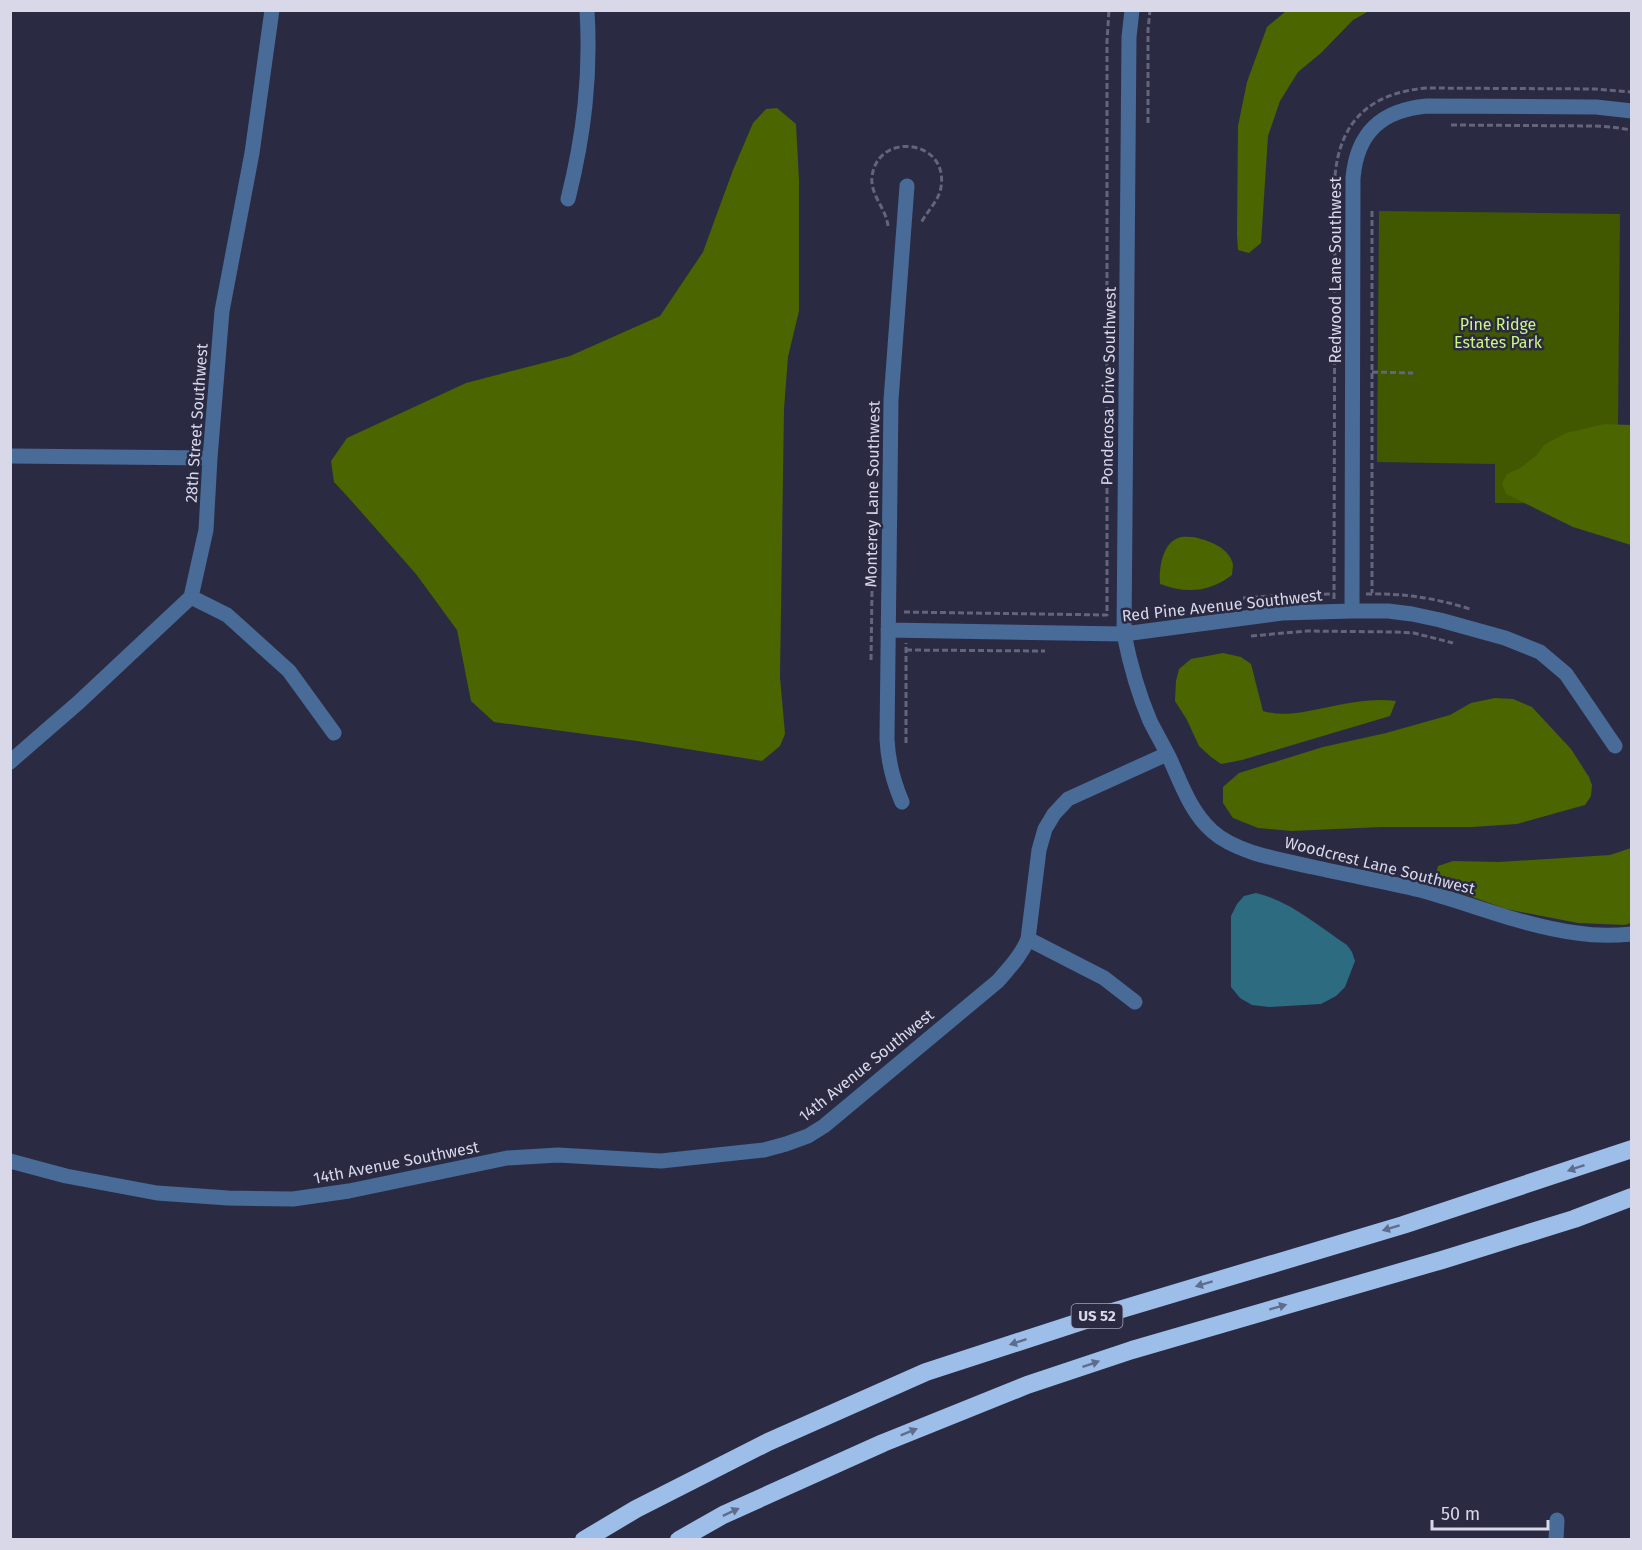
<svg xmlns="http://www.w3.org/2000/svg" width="1642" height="1550" font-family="'Fira Sans',sans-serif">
  <rect width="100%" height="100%" fill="#2b2a43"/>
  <path fill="#415800" d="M1379 211 1620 214 1618 428 1605 504 1495 503V464L1377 462Z"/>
  <path fill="#4b6500" d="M1286 11H1369L1353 20 1321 53 1298 72 1280 101 1268 136 1261 243 1249 253 1238 250 1237 235 1238 126 1247 82 1267 27Z
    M777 108 796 124 799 180V311L788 357 784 409 780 677 785 734 780 746 762 761 637 741 494 722 471 701 457 630 416 574 348 497 334 482 331 461 347 438 466 383 570 356 660 316 703 252 733 170 753 123 766 109Z
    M1604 424 1631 425V545L1573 527 1506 494 1502 483 1507 474 1520 468 1537 455 1544 445 1566 433Z
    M1193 537C1207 540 1230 547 1233 565 1233 568 1232 572 1232 575 1210 592 1186 594 1160 584 1159 569 1162 544 1178 538 1182 536 1189 537 1193 537Z
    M1223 653 1241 657 1251 664 1263 711C1284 717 1303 712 1324 708 1348 703 1372 698 1396 701L1390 716 1242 760 1221 764 1211 757 1199 746 1187 720 1175 701 1176 681 1179 669 1191 659Z
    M1495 698 1513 699 1532 707 1571 749 1589 777 1592 785 1591 796 1585 805 1517 824 1473 827H1382L1291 831 1258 828 1233 818 1223 803V787L1239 773 1323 747 1386 733 1450 715 1471 703Z
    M1631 848V923L1625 925 1578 923 1506 909 1447 888 1435 878 1438 866 1453 861 1499 862 1610 855Z"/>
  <path fill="#2d6b80" d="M1256 893C1290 901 1318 926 1347 945L1352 952 1355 961 1345 987 1336 996 1321 1004 1269 1007 1252 1005 1240 998 1231 987V916L1237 904 1244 896Z"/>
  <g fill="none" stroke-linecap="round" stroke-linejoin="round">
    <path stroke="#64647a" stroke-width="3" stroke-dasharray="6 3" stroke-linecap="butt" d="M1148 123V30L1150 10
      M1451 125 1595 126 1612 127 1632 130
      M1372 211V593
      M888 226C886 208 870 195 872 177 877 131 949 139 941 187 939 201 927 211 921 223
      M1372 372 1413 373
      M1366 594C1403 593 1435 598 1470 609
      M1243 598 1284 595 1335 594
      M1334 599 1335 176C1340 120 1371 93 1426 88L1596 89 1632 92
      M904 612 1107 615V41L1109 10
      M1251 636 1307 631 1394 632 1414 633 1453 643
      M906 650 1045 651
      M871 660 873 523
      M906 743V643"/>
    <path stroke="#496b97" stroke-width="15" d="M1132 10 1129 37 1124 634C1130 664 1138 693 1150 721 1156 733 1163 745 1169 757 1181 783 1190 811 1212 831 1236 853 1282 860 1313 867 1349 875 1385 882 1420 890 1472 904 1523 926 1577 933 1595 936 1613 936 1632 934
      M568 199C584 135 591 76 587 10
      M10 456 210 458
      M191 597 227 615 289 671 334 733
      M1352 611 1353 178C1357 132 1382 110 1427 106L1596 107 1632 111
      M888 630 1124 634 1282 613 1352 611H1388L1412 614 1440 620 1505 638 1540 652 1566 674 1615 746
      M10 762 79 702 191 597 206 530 210 458 222 311 252 153 272 10
      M902 802C893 781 888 761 887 739L891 400 907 186
      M1028 939 1104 978 1135 1002
      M10 1161 66 1176 157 1193 228 1198 293 1199 349 1191 507 1158 558 1155 661 1161 764 1150 786 1144 808 1136 824 1126 998 981C1009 968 1021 956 1028 939L1039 850 1045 829 1054 814 1068 799 1167 754
      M1556 1540 1557 1520"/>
    <path stroke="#9dbee9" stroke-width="18" d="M584 1540 636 1509 768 1442 926 1372 1092 1318 1403 1225 1632 1149
      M679 1540 723 1515 883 1443 1027 1385 1132 1350 1442 1260 1574 1219 1632 1197"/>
  </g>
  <defs><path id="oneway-solid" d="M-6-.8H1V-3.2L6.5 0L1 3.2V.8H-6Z" transform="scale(1.5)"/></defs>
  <g fill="#5e6d8e">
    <use href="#oneway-solid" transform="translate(1576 1168) rotate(161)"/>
    <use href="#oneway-solid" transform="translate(1391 1228) rotate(163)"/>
    <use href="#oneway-solid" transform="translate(1204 1284) rotate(163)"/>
    <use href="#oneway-solid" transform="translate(1278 1307) rotate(-16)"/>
    <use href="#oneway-solid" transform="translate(1018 1342) rotate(162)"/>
    <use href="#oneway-solid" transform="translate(1091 1364) rotate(-19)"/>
    <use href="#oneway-solid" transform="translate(909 1432) rotate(-22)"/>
    <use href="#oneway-solid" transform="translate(731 1512) rotate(-25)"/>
  </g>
  <g text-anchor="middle" stroke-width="5" stroke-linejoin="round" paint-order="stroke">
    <rect fill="#2b2a43" stroke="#a4a4b7" stroke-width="1.5" x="1071.5" y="1304" width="51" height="24" rx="4.5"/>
    <g font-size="15" font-weight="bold" fill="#d8d8e9">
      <text x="1097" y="1321">US 52</text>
    </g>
    <g font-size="16" fill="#d8d8e9" stroke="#2b2a43">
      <text transform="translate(1335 270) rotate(-90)" y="6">Redwood Lane Southwest</text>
      <text transform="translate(1108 386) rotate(-89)" y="6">Ponderosa Drive Southwest</text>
      <text transform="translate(196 423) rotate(-86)" y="6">28th Street Southwest</text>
      <text transform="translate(872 494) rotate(-89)" y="6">Monterey Lane Southwest</text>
      <text transform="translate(1222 605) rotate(-6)" y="6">Red Pine Avenue Southwest</text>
      <text transform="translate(1380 865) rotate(14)" y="6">Woodcrest Lane Southwest</text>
      <text transform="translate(866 1065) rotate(-39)" y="6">14th Avenue Southwest</text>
      <text transform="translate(396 1162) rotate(-11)" y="6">14th Avenue Southwest</text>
    </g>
    <g font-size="16" fill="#cdf582" stroke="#2b2a43">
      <text x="1498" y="330">Pine Ridge<tspan x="1498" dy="18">Estates Park</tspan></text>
    </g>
  </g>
  <rect width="1642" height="1550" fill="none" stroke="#d8d8e9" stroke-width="24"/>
  <path d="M1432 1520v9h116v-9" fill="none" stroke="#d8d8e9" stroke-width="3"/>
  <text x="1441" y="1520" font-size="18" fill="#d8d8e9" stroke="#2b2a43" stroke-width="4.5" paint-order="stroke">50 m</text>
</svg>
